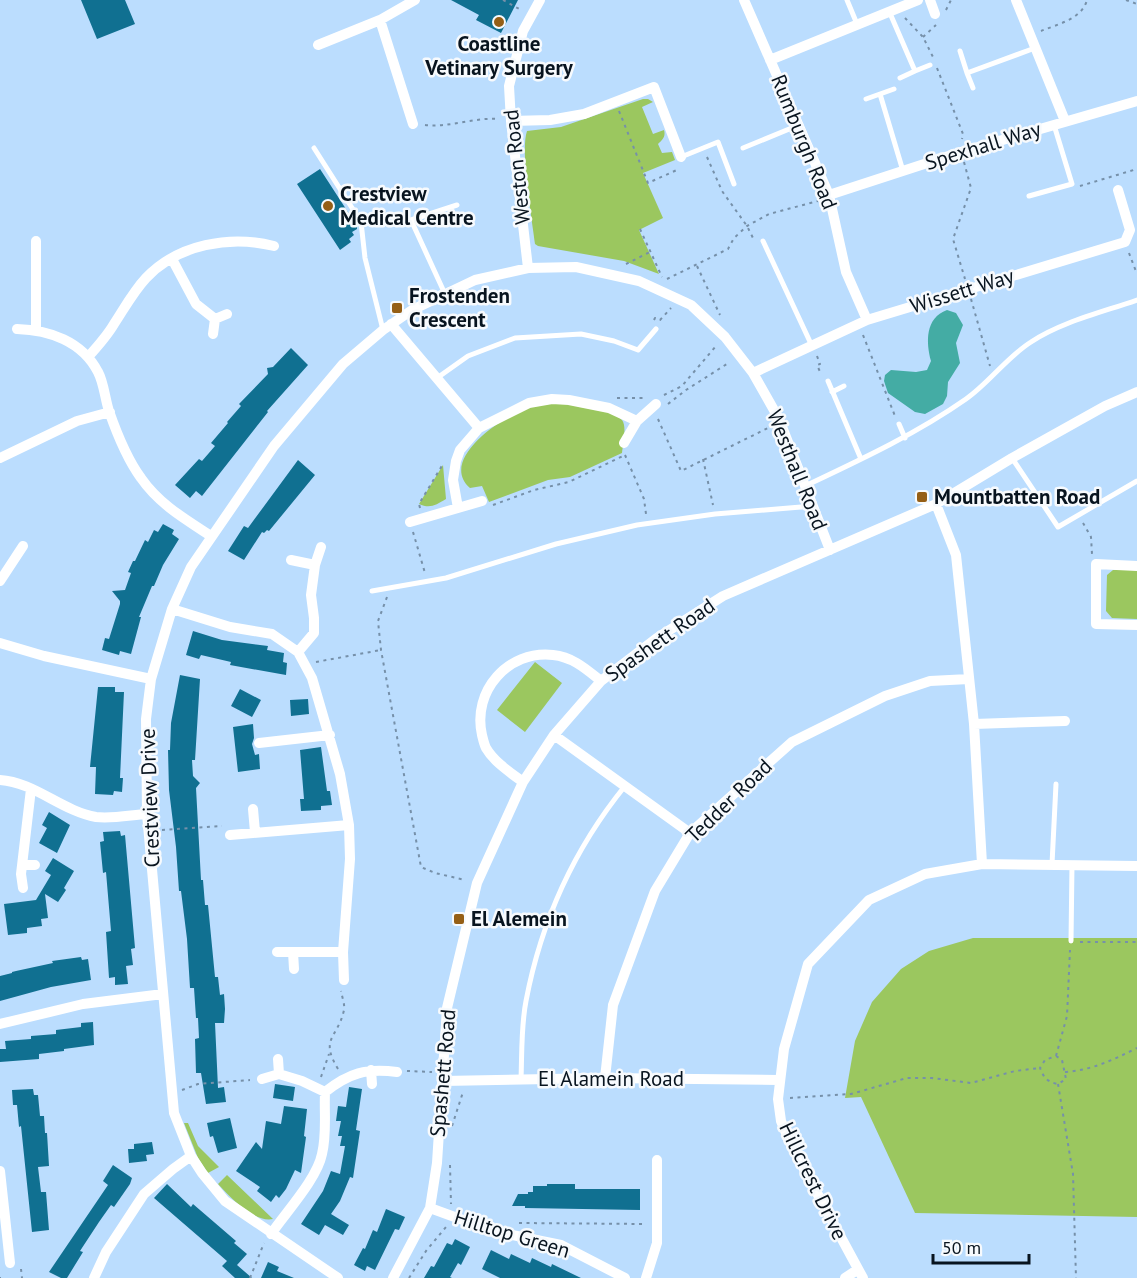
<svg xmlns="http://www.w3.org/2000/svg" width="1137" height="1278" font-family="'PT Sans',sans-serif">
  <rect width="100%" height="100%" fill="#bbddfe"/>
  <path fill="#9bc75f" d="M643 99H648L653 102 642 107 653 134 664 130C666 137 662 140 658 144L662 153 672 152 675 160 643 173 663 218 639 230 659 274 624 261 538 246 535 244C532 219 520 151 527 131L561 127Z
    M552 402C565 403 614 409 622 420 627 426 623 444 622 453L570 477 548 480 489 502 482 486 470 488C438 460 502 417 525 409 533 406 543 404 552 402Z
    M443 465 446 499C436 505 430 509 419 504Z
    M1113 570H1137V619L1112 618 1106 611 1107 575Z
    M535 662 562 683 525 732 497 710Z
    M973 938H1137V1217L915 1213 861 1097 845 1098 855 1041 872 1002 901 969 929 951Z
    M184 1123H188L198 1146 219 1167 208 1173 198 1158Z
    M227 1175 273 1219C254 1223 230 1197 218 1184Z"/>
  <path fill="#44aca4" d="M947 310 956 313 963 325 956 343 960 363 948 382 947 396 943 404 925 414 915 412 888 393 884 381 885 375 891 370 916 372 927 370 931 361C926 342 925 318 947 310Z"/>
  <path fill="#107091" d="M81 0H125L135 24 97 39Z
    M451 0H518L501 33 476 20 479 15Z
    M320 169 357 226V229L352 232 354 235 349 239 351 242 340 250 297 184Z
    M291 348 308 365 267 411 268 412 202 496 196 491 190 498 175 485 199 459 202 461 215 446 211 443 228 423 227 422 241 406 239 404 268 374 267 368 273 367Z
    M298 460 315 475 269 531 267 530 264 533 262 532 244 560 228 551 244 526 248 528Z
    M163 524 174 530 172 534 179 539 163 565 154 586H152L139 617H141L131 654 120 651 119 655 102 650 105 638 109 639 120 604V601L112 591 125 590 131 573 128 572 133 561H135L145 540 148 542 154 530 158 532Z
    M193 631 222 640 268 646 267 650 284 653 283 662 287 663 286 675 230 665 231 662 201 655 199 659 186 655Z
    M180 675 200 679 195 760H192L193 776 200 783 196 788 201 880H203L205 905H208L215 977H218L220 995 224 994 225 1009 224 1023H215L218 1088 224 1087 226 1102 206 1104 201 1073H196L195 1039 199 1038 198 1018H196L194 988H190L187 939 181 891H179L176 847 169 790 168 750H170L171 723Z
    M98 687H115V692H124L120 778H123L122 792 114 791 113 795 95 794 96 767H90Z
    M240 689 261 700 252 717 231 706Z
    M308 699 309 714 291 716 290 700Z
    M253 724 254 738 252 744 255 755 259 754 260 769 238 772 233 727Z
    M321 747 327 791H330L332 805 321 806V810L301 811 300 799H304L300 750Z
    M49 812 70 825 57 853 39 843 47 828 42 825Z
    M120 831 121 836 125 835 135 948 131 949 133 965 126 966 128 984 115 985V977L109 978 106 932 111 931 106 872 103 873 100 842 104 841 103 832Z
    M53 858 74 871 64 888 66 890 58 902 45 894 48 918 41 919 42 926 27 928V933L8 935 4 904 36 900 51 875 45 871Z
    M81 957 82 960 88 959 91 980 51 987 0 1001V976L12 973V972L16 971 53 963 52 961Z
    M93 1022 94 1045 64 1049V1051L39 1054V1059L0 1062V1049H6L5 1041 31 1039V1036L56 1034V1030L81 1027V1023Z
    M275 1084 295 1087 293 1101 273 1098Z
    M349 1087 362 1089 356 1130 360 1131 353 1178 350 1177 340 1201 331 1214 349 1225 343 1235 325 1225 319 1235 301 1224 323 1191 331 1171 340 1174 345 1146H340L342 1136H338L341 1121H336L338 1106 346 1107Z
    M33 1089 34 1095H38L40 1116H44L45 1133H47L49 1166 38 1167 41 1192H46L49 1230 32 1232 21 1126 19 1127 17 1105H13L12 1090Z
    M284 1106 307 1109 304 1136 306 1137 301 1173 295 1170 286 1189 279 1198 276 1195 271 1202 257 1191 260 1187 236 1171 256 1142 262 1149 266 1121 281 1124Z
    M230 1118 237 1148 218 1153 213 1136 210 1137 207 1123Z
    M152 1142 154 1154 146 1155 147 1161 129 1163 128 1149H134V1144Z
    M113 1165 132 1178 130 1184 114 1207 111 1205 99 1222 80 1251 83 1252 67 1278H61L49 1272 108 1185 103 1181Z
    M167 1184 191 1207 193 1204 236 1241 234 1243 247 1254 237 1265 252 1278H235L222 1266 227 1261 154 1198Z
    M547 1184H575V1189H640V1210L525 1208V1206H512L518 1194H528V1192H533V1186H547Z
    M386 1209 405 1217 399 1230 395 1229 375 1270 367 1266 365 1271 354 1265 363 1248 365 1249 373 1230 377 1232Z
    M455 1239 470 1247 461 1265 458 1263 450 1277 452 1278H424L431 1266 434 1267 447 1243 452 1245Z
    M491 1250 509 1259 511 1254 530 1263 532 1258 551 1267 552 1264 581 1278H500L482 1269Z
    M268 1262 279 1267 277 1271 294 1278H261Z"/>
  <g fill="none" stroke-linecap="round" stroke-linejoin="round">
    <path stroke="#7690a9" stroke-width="2" stroke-dasharray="3 4.5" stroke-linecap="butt" d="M503 0 521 10
      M1126 0 1137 4
      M946 10 951 0
      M905 18 923 37 933 57
      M1041 31C1058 24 1082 19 1087 0
      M923 37 936 25
      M937 68 963 134 962 139
      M619 111 648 183 679 169
      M425 125C449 128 474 117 499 119
      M707 157 722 191 747 226 754 240
      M964 162 971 188 953 239 965 279
      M1080 186 1137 169
      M640 229 662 277
      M1129 253 1137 274
      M626 264 650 252
      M697 266 720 315
      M667 279 728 249 734 238 747 226 769 214 818 201
      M971 299 990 366
      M654 320 655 318 660 320 671 308
      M863 335 895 416
      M817 356 820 364 817 365 821 374
      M664 395 682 386 716 346
      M617 398H644
      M668 404 686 390 730 362
      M658 419 681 471 770 427
      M625 455 644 499 646 514
      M703 459 713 505
      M493 505 534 490 569 482 625 455
      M420 508 419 504 443 464
      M1083 523 1091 537 1092 554
      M413 532 425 573
      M387 597 378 621 381 650 421 867 435 873 465 880
      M316 662 381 650
      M162 830 222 826
      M1080 942H1137
      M1056 1056 1067 1016 1070 950
      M1056 1056 1062 1060 1066 1079 1058 1084C1047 1082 1044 1078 1040 1068L1045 1060Z
      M338 1069C319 1038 338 1038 344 1010 345 1004 342 997 341 991
      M407 1071 432 1072
      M1065 1072C1092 1070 1113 1060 1137 1048
      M321 1077 329 1054
      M1058 1084 1073 1174 1076 1278
      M182 1090 198 1084 250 1080
      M790 1098 851 1094 907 1078H932L971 1083 1015 1071 1040 1068
      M452 1126 463 1092
      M450 1165 451 1204
      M519 1223 645 1224
      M21 1269 22 1278
      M0 1278H1
      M250 1278 264 1243
      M409 1278 426 1251 446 1227"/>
    <path stroke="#fff" stroke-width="5" d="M847 0 857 24
      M889 11 915 71 930 65
      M960 51 967 73 1035 48
      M967 73 973 88
      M900 78 915 71
      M894 89 880 94 903 171
      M866 99 880 94
      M314 148 361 222 365 258 383 330
      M743 148 799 125
      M681 157 718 142 734 184
      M1029 196 1072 184 1054 125
      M763 241 812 346
      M445 294 411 220 457 205
      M437 378 468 356 515 338 581 334 614 341 638 350 656 329
      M828 381 861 459
      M832 392 844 386
      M899 424 905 438
      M1012 458 1058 527 1137 481
      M805 486C860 460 916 434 966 399 989 383 1007 357 1031 342 1061 322 1103 312 1137 300
      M372 591 446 578 556 544 637 525 715 514 813 506
      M1052 864 1056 784
      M1071 941 1072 865
      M521 1079C522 1054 521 1026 526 1001 541 922 574 849 625 786"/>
    <path stroke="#fff" stroke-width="10" d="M744 0 829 195 846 272 867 320
      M930 0 935 14
      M1016 0 1065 121
      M380 20 413 124
      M318 45 380 20 415 0
      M770 60 918 0
      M511 121 550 120 584 114 654 87 681 157
      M829 195 961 152 1137 101
      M36 241V329
      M172 259 196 304 215 319
      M528 268 511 121 509 86 523 31 540 0
      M215 319 227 314
      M391 324 479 428
      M17 329C49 330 82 341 98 372 104 383 105 399 109 411 117 434 127 459 141 478 159 504 185 519 211 536
      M213 334 215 319
      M88 357C98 346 107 336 114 324 124 309 133 292 146 278 178 244 230 235 274 246
      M753 373 867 320 1125 242 1130 230 1118 190
      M624 443 637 421
      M0 458 77 421 110 412
      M936 504 956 555 974 724 982 864
      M458 508 482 501
      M410 522 458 508 453 480 456 461 460 450 479 428 529 403 552 399 569 400 609 408 637 421 656 404
      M291 560 315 565
      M1137 566 1096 564V624L1137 625
      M0 581 23 546
      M172 609 230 627 272 634 298 652 312 678 340 774 349 825 350 859 343 952 344 980
      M0 643 44 656 151 679
      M298 652 314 633V618L311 595 315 565 321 547
      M974 724 1065 721
      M554 735 690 833
      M259 743 330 735
      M0 780C34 782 62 811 96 817 112 819 131 815 147 814
      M523 782C511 773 494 762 486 748 484 744 483 739 482 735 472 691 508 650 553 655 573 657 586 669 601 681
      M253 809 255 832
      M230 835 349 825
      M22 865H35
      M23 888 21 874 31 789
      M277 952H343
      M293 952 294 969
      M0 1024 83 1004 163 994
      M278 1059 279 1074
      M371 1070 372 1084
      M605 1078 613 1005 655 891 690 833 792 742 885 696 930 681 969 679
      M262 1079 279 1074 302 1081 325 1092C349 1073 366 1068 397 1072
      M443 1081 605 1078 779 1080
      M0 1171 10 1263
      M430 1208 493 1231 561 1245 625 1278
      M271 1234C286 1212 317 1179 322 1154 327 1134 324 1113 325 1092
      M94 1278 106 1252 144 1194 173 1169 191 1156
      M338 1278 225 1201 202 1173 191 1156 174 1113 147 814 146 719 151 679 172 609 191 567 274 446 343 364 383 330 412 310 475 280 528 268 576 267 639 281 691 305 725 337 753 373 779 419 830 550
      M393 1278 430 1208 437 1163 447 1008 477 883 523 782 554 735 601 681 657 638 723 596 936 504 1012 458 1105 406 1137 392
      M646 1278 657 1243V1160
      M845 1278 857 1270
      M863 1278 791 1145 781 1121 778 1099 784 1049 808 964 869 900 925 874 982 864 1137 866"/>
  </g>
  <g fill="#955f16" stroke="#f7fafd" stroke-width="2">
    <circle cx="499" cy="22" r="6"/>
    <circle cx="328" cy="206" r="6"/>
    <rect x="391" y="302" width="12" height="12" rx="3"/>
    <rect x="916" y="491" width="12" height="12" rx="3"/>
    <rect x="453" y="913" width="12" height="12" rx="3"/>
  </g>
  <g text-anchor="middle" stroke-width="5" stroke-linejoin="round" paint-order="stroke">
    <g font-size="21" font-weight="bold" fill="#08141f" stroke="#f7fafd" text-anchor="start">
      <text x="499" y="51" text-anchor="middle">Coastline<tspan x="499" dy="24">Vetinary Surgery</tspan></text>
      <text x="340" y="201">Crestview<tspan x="340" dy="24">Medical Centre</tspan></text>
      <text x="409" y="303">Frostenden<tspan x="409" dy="24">Crescent</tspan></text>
      <text x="934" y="504">Mountbatten Road</text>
      <text x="471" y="926">El Alemein</text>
    </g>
    <g font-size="21" fill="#08141f" stroke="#f7fafd">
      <text transform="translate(804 142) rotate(68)" y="7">Rumburgh Road</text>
      <text transform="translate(983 146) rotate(-17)" y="7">Spexhall Way</text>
      <text transform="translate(517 167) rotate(-96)" y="7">Weston Road</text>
      <text transform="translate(962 291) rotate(-17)" y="7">Wissett Way</text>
      <text transform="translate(797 470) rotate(68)" y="7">Westhall Road</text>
      <text transform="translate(660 640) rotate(-35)" y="7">Spashett Road</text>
      <text transform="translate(150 798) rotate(-92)" y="7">Crestview Drive</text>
      <text transform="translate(729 801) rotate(-44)" y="7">Tedder Road</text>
      <text transform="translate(443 1073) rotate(-85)" y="7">Spashett Road</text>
      <text x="611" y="1086">El Alamein Road</text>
      <text transform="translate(813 1181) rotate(64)" y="7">Hillcrest Drive</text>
      <text transform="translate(512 1234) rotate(17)" y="7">Hilltop Green</text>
    </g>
  </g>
  <path d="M933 1254v9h96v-9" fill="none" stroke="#08141f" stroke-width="3"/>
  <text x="942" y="1254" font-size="18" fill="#08141f" stroke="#f7fafd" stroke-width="4.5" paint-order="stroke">50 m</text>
</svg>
